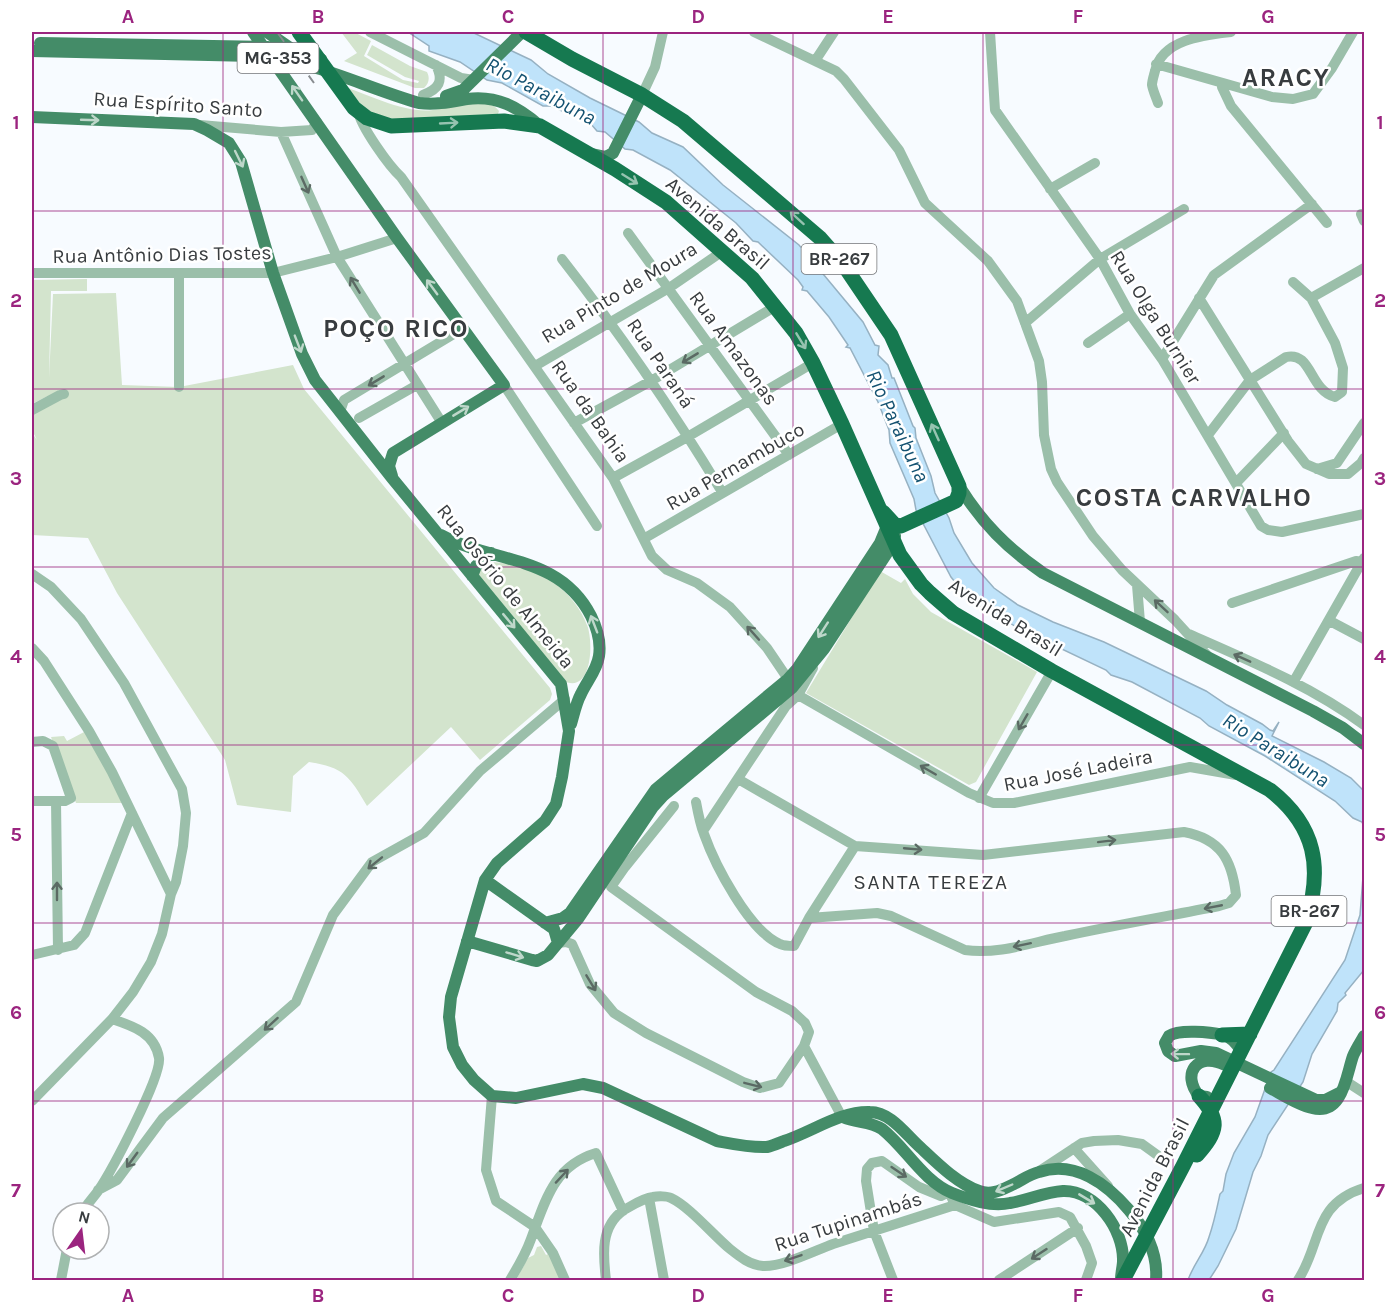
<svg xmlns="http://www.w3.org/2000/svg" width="1396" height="1312" font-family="Karla,sans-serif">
  <rect width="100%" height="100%" fill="#f7fbff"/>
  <path fill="#d3e4cd" d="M341 32H354L371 41 364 56 403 80 418 83 419 81 405 77 367 55 372 45 410 66 427 72C430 78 429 83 424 88H415L344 61 357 53Z
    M343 86C368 95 407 114 433 110 452 108 484 92 499 111L498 114 392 122 365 112Z
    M87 279V291H51L49 378 53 294 116 293 122 385 179 387 293 365 304 389 550 688 552 694 550 700 480 760 451 727 367 806C350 777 344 767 309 762L293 776 291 812 237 805 225 760 117 593 88 538 32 535V433L37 440 32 430V407L48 396 32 404V280Z
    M492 562C532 564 572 586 587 625 594 642 592 697 562 680L478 575 482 565Z
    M880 571 901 583 905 579 913 594 931 612 1037 672 976 782 969 785 806 693Z
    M86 731 125 803H76L51 737 64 736 67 741Z
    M541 1246 546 1255 550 1253 561 1280H516L528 1258 534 1255 537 1247Z"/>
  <path fill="#bfe3fa" stroke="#96b1c2" stroke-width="1.5" d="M408 32 474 33 531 60 548 74 590 98 639 122 652 133 683 147 723 185 799 245 863 322 875 345 879 346 878 355 888 365 892 378H894L913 426 915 428 916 438 931 476 935 493 949 518 954 533 972 563 994 588 1018 605 1053 622 1104 642 1206 691 1227 705 1262 724 1270 730 1273 731 1279 722 1272 736 1324 762 1351 778 1364 791V827L1362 822 1353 818 1335 801 1265 756 1209 726 1200 718 1132 682 1111 675 1106 670 1022 630 988 611 967 597 951 577 916 510 914 499 890 443 889 430 878 402 850 348 846 347 848 345 829 317 807 291 802 290 803 287 798 280 758 242 753 241 736 223 670 170 633 150 625 149 605 132 597 131 591 124 551 106H543L502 83 487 80 460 62 429 51V46Z
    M1364 864V970L1345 993 1346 995 1338 1003 1337 1011 1312 1054 1303 1082 1268 1135 1261 1156 1253 1172 1236 1229 1218 1266 1209 1280H1188C1193 1265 1205 1252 1209 1237 1214 1223 1217 1208 1220 1194L1223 1191 1226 1174 1234 1153 1255 1117 1271 1072 1274 1070 1345 960 1360 915Z"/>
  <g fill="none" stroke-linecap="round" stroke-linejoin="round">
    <path stroke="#9bbfaa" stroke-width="10" d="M370 32 461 78 474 80
      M754 32 836 71 844 79 899 150 925 203 988 261 1017 301 1039 361 1042 382 1044 435 1051 469 1057 482 1093 536 1122 570 1175 620 1207 655
      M990 32 995 110 1100 259 1130 314 1162 359 1261 526 1268 530 1282 532 1364 514
      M815 61 834 32
      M1156 64 1272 97 1293 99 1313 94 1332 68 1353 32
      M1222 83V87L1231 106 1327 223
      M423 95C439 89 444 81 436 65
      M642 95 655 67 663 32
      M1158 103C1156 97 1153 91 1152 85 1152 81 1154 75 1155 71 1162 39 1205 35 1231 32
      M358 111C361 127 389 166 401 177L613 478 652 556 667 570 697 583 730 607 767 648 788 679
      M200 125 281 132 312 130 317 122
      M281 132 337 257 442 423
      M1050 189 1095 163
      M1361 214 1364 221
      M628 233 789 455
      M562 259C620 333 673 411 722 492
      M32 273H273L337 257 397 238
      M179 273V387
      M1199 298 1288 441 1306 464 1329 474H1348L1361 463 1364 458
      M1311 298 1364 268
      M1025 323 1100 259 1184 209
      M1088 343 1130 314
      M1162 359 1214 275 1312 204
      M535 366 669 288 723 251
      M504 385 597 526
      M32 410 60 395 64 394
      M340 412 344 400 462 329
      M359 418 417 385
      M574 423 651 381 776 306
      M1208 435 1250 380 1286 357C1312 351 1309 390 1335 397L1342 392 1343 368 1335 343 1311 298 1293 282
      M1317 469 1337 463 1364 423
      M613 478 689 436 813 363
      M1236 483 1284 433
      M645 538 842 424
      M32 574 51 587 81 619 124 683 182 789 186 813 183 846 176 882 171 894 162 934 151 962 133 992 112 1019 32 1101
      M1137 585 1140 622
      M1232 603 1356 561 1364 562
      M1330 621 1364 639
      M1189 634C1250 661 1311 686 1364 725
      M32 648 44 661 89 731 112 772 171 894
      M1294 681 1364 558
      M798 695 969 793 993 803H1014L1190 767 1236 775
      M32 742 43 741 53 746 71 798 65 801H32
      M738 779 855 846 983 855 1184 832C1221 839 1232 860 1236 895L1229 903 1219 906C1168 916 1116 925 1065 936 1033 942 998 955 965 950L891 916 877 913 809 918
      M979 798 1052 671
      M56 801 58 950
      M696 802C698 813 700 824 704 834 715 865 749 931 780 944 784 946 790 946 794 946L809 918 855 846
      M703 831 786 706 798 695 813 668
      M558 943 566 942 572 944 590 984 614 1013 646 1033 743 1082 760 1088 779 1083 804 1046 809 1032 805 1023 792 1011 756 992 611 887 625 867 674 806
      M32 955 74 945 85 933 132 813
      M804 1046 842 1117
      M1347 1082 1364 1093
      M492 1096 486 1170 496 1201 535 1227 553 1253 565 1280
      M1074 1148 1108 1186
      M1041 1170 1082 1143 1094 1141 1118 1140 1142 1144 1160 1157
      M98 1190 117 1180 163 1118 296 1002 333 915 372 862 424 833 480 771 565 699
      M649 1198 664 1280
      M955 1205 994 1222 1059 1212 1070 1217 1086 1246 1092 1263 1086 1280
      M82 1213C86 1205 93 1198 98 1191 111 1172 162 1076 159 1058 155 1033 133 1026 112 1019
      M61 1280 67 1249
      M510 1280C518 1267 526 1253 531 1239 545 1202 553 1166 596 1153L623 1211
      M606 1280C603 1255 600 1226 624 1210 633 1205 643 1198 653 1197 658 1196 667 1196 671 1198 690 1207 713 1235 730 1249 740 1257 750 1265 763 1266 782 1267 814 1251 833 1244 873 1231 914 1218 955 1205L949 1192 941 1196 919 1187 882 1161 872 1163 867 1169 866 1181 874 1231 893 1280
      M999 1280 1078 1228
      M1298 1280C1322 1244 1312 1204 1364 1188"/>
    <path stroke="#448c68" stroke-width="12" d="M253 32 397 238 504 385 393 453 389 466 392 476
      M267 32 293 50
      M40 43 268 47 321 59
      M32 51 253 56C312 59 363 87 419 103 436 105 450 102 467 99 497 95 518 107 540 126
      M446 96 463 90 522 32
      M32 117 194 124 207 130 229 143 241 162 273 273 302 354 315 380 392 478 561 684 569 731 562 777 556 804 545 821 497 863 485 880 451 997 449 1017 453 1047 462 1065 474 1080 492 1096 516 1098 583 1084 603 1088 717 1141C733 1144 751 1148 767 1147 772 1146 779 1143 784 1141 812 1132 840 1111 870 1112 891 1112 906 1135 921 1148 938 1164 957 1183 979 1191 992 1196 1003 1189 1014 1184 1022 1180 1030 1174 1039 1172 1075 1160 1107 1184 1129 1210 1146 1230 1158 1254 1156 1280
      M592 154 606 157 613 153 642 95
      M959 486C982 523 1007 548 1043 573L1313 711 1343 728 1364 744
      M441 535C494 564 559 554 591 616 597 628 601 643 599 656 597 670 587 681 581 694 576 703 574 714 571 724
      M472 576 476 566 491 553
      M485 880 554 929 558 943
      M545 923 563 918 570 913 656 789 788 679 797 669 880 543 887 526
      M467 941 532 960 537 961 548 955 578 919 653 807 663 796 792 688 824 649 891 547 895 536
      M1241 1051C1237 1044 1231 1037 1223 1035 1210 1032 1179 1029 1169 1036L1165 1043 1168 1051 1175 1056 1201 1051 1216 1053 1316 1100H1325L1341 1092
      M1270 1088C1283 1095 1298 1105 1312 1108 1343 1116 1346 1076 1353 1056 1356 1049 1360 1043 1364 1036
      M1207 1097 1199 1096C1181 1074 1197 1051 1225 1065
      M843 1117C856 1123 870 1121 882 1129 906 1148 923 1181 952 1193 970 1200 991 1207 1010 1203 1028 1200 1045 1192 1063 1191 1096 1190 1124 1230 1123 1261 1123 1266 1121 1273 1121 1279"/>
    <path stroke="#167950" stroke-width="15" d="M299 32 354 108 367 118 391 126 504 121 540 126 615 169 666 202 752 278 796 333 813 363 842 424 900 555 921 584 930 593 953 613 1052 671 1270 790C1316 826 1323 868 1306 922L1183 1166 1123 1280
      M526 32 572 59 642 95 683 121 820 238 843 264 891 335 959 486V493L956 501 901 526 895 525 883 512
      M1222 1035 1250 1034
      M1197 1155C1218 1131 1221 1120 1199 1096"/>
    <path stroke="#888c90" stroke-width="2" stroke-dasharray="12 6" stroke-linecap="butt" d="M277 32 314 83"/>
  </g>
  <defs><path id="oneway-shaft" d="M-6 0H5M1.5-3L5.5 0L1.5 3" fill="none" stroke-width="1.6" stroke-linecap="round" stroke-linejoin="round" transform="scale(1.5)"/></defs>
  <g stroke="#bed7ca">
    <use href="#oneway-shaft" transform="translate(297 93) rotate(-125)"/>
    <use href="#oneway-shaft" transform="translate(90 120) rotate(2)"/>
    <use href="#oneway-shaft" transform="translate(239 159) rotate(64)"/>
    <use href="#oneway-shaft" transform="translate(432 287) rotate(-126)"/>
    <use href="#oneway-shaft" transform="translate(298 344) rotate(69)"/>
    <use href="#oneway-shaft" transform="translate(461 411) rotate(-31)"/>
    <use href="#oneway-shaft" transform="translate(509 621) rotate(50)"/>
    <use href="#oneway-shaft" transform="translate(594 624) rotate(-111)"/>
    <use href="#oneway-shaft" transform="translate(823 630) rotate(123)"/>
    <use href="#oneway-shaft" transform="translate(515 955) rotate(17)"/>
    <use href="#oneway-shaft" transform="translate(1180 1054) rotate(-179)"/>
    <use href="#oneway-shaft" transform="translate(1004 1188) rotate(157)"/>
    <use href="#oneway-shaft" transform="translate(1087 1199) rotate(31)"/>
  </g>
  <g stroke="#96c3b0">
    <use href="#oneway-shaft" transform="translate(449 123) rotate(-3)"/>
    <use href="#oneway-shaft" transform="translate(630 179) rotate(32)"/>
    <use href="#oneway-shaft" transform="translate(797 218) rotate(-138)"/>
    <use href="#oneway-shaft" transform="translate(801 341) rotate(59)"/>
    <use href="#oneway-shaft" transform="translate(935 432) rotate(-114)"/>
  </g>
  <g stroke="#5b6a64">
    <use href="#oneway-shaft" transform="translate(305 185) rotate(66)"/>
    <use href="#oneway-shaft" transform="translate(355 285) rotate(-121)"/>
    <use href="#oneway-shaft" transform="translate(690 358) rotate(149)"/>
    <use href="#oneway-shaft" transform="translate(376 381) rotate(149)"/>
    <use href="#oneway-shaft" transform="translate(1161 606) rotate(-137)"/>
    <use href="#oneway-shaft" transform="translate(753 633) rotate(-132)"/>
    <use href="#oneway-shaft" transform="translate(1242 658) rotate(-156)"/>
    <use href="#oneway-shaft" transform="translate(1023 722) rotate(120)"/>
    <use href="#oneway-shaft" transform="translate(928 770) rotate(-150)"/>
    <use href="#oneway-shaft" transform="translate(1107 841) rotate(-7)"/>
    <use href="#oneway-shaft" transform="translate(913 849) rotate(5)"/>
    <use href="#oneway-shaft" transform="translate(375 863) rotate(141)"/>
    <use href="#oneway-shaft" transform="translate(57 891) rotate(-90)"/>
    <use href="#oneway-shaft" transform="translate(1213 907) rotate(169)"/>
    <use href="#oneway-shaft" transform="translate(1022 945) rotate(168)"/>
    <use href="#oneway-shaft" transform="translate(591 983) rotate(59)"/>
    <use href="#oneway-shaft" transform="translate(271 1024) rotate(138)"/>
    <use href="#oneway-shaft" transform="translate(753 1085) rotate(14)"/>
    <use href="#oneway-shaft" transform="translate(132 1160) rotate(126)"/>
    <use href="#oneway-shaft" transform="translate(899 1172) rotate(34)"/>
    <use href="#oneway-shaft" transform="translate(562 1176) rotate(-47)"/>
    <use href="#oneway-shaft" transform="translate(1039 1254) rotate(147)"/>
    <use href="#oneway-shaft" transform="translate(793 1258) rotate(161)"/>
  </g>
  <path fill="none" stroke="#9b247f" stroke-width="1.5" stroke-opacity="0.55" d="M223 32V1280M413 32V1280M603 32V1280M793 32V1280M983 32V1280M1173 32V1280M32 211H1364M32 389H1364M32 567H1364M32 745H1364M32 923H1364M32 1101H1364"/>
  <g text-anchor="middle" stroke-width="5" stroke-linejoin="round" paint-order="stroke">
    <g fill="#fff" stroke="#747679" stroke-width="1.5">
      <rect x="237.5" y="43" width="81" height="30" rx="4.5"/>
      <rect x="801.5" y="244" width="75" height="30" rx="4.5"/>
      <rect x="1271.5" y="896" width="75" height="30" rx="4.5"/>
    </g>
    <g font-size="18" font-weight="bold" fill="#383c3f">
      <text x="278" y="64">MG-353</text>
      <text x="839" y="265">BR-267</text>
      <text x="1309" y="917">BR-267</text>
    </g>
    <g font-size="20" fill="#383c3f" stroke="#fff">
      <text transform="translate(178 104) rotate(4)" y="7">Rua Espírito Santo</text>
      <text transform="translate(718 223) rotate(41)" y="7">Avenida Brasil</text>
      <text transform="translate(162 254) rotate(-1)" y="7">Rua Antônio Dias Tostes</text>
      <text transform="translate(619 292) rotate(-31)" y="7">Rua Pinto de Moura</text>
      <text transform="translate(1156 317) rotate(58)" y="7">Rua Olga Burnier</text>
      <text transform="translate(734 348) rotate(54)" y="7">Rua Amazonas</text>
      <text transform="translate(661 363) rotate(56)" y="7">Rua Paraná</text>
      <text transform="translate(591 411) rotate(55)" y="7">Rua da Bahia</text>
      <text transform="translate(735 466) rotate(-30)" y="7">Rua Pernambuco</text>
      <text transform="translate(506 586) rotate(51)" y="7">Rua Osório de Almeida</text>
      <text transform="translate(1006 617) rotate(32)" y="7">Avenida Brasil</text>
      <text transform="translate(1078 770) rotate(-11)" y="7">Rua José Ladeira</text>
      <text transform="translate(1154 1177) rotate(-63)" y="7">Avenida Brasil</text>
      <text transform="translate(848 1221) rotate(-18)" y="7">Rua Tupinambás</text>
    </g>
    <g font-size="21" font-style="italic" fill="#145271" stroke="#fff">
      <text transform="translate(541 91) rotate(28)" y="7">Rio Paraibuna</text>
      <text transform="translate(898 426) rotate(65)" y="7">Rio Paraibuna</text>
      <text transform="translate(1276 750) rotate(32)" y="7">Rio Paraibuna</text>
    </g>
    <g font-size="21" letter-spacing="1.5" fill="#383c3f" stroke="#fff">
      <text x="931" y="889">SANTA TEREZA</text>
    </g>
    <g font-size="26" font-weight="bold" letter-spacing="1.5" fill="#383c3f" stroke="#fff">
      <text x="1286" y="86">ARACY</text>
      <text x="396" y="337">POÇO RICO</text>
      <text x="1194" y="506">COSTA CARVALHO</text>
    </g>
  </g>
  <rect width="1396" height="1312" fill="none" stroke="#ffffff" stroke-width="66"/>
  <g transform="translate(81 1231) rotate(14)"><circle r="28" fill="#ffffff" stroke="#afb1b2" stroke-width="1.5"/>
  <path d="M0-4.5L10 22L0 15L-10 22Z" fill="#9b247f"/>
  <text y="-9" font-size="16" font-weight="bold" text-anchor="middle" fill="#383c3f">N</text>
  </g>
  <rect x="33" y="33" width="1330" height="1246" fill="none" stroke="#9b247f" stroke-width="2"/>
  <g font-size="20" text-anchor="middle" font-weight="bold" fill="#9b247f">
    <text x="128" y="23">A</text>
    <text x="318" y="23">B</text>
    <text x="508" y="23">C</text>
    <text x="698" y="23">D</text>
    <text x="888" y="23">E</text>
    <text x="1078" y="23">F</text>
    <text x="1268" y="23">G</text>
    <text x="16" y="129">1</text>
    <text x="1380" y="129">1</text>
    <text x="16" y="307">2</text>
    <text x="1380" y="307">2</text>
    <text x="16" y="485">3</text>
    <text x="1380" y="485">3</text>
    <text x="16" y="663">4</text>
    <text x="1380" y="663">4</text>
    <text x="16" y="841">5</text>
    <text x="1380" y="841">5</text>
    <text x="16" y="1019">6</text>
    <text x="1380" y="1019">6</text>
    <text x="16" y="1197">7</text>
    <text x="1380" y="1197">7</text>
    <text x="128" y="1302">A</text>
    <text x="318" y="1302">B</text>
    <text x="508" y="1302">C</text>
    <text x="698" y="1302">D</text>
    <text x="888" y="1302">E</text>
    <text x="1078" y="1302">F</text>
    <text x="1268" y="1302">G</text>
  </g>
</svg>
